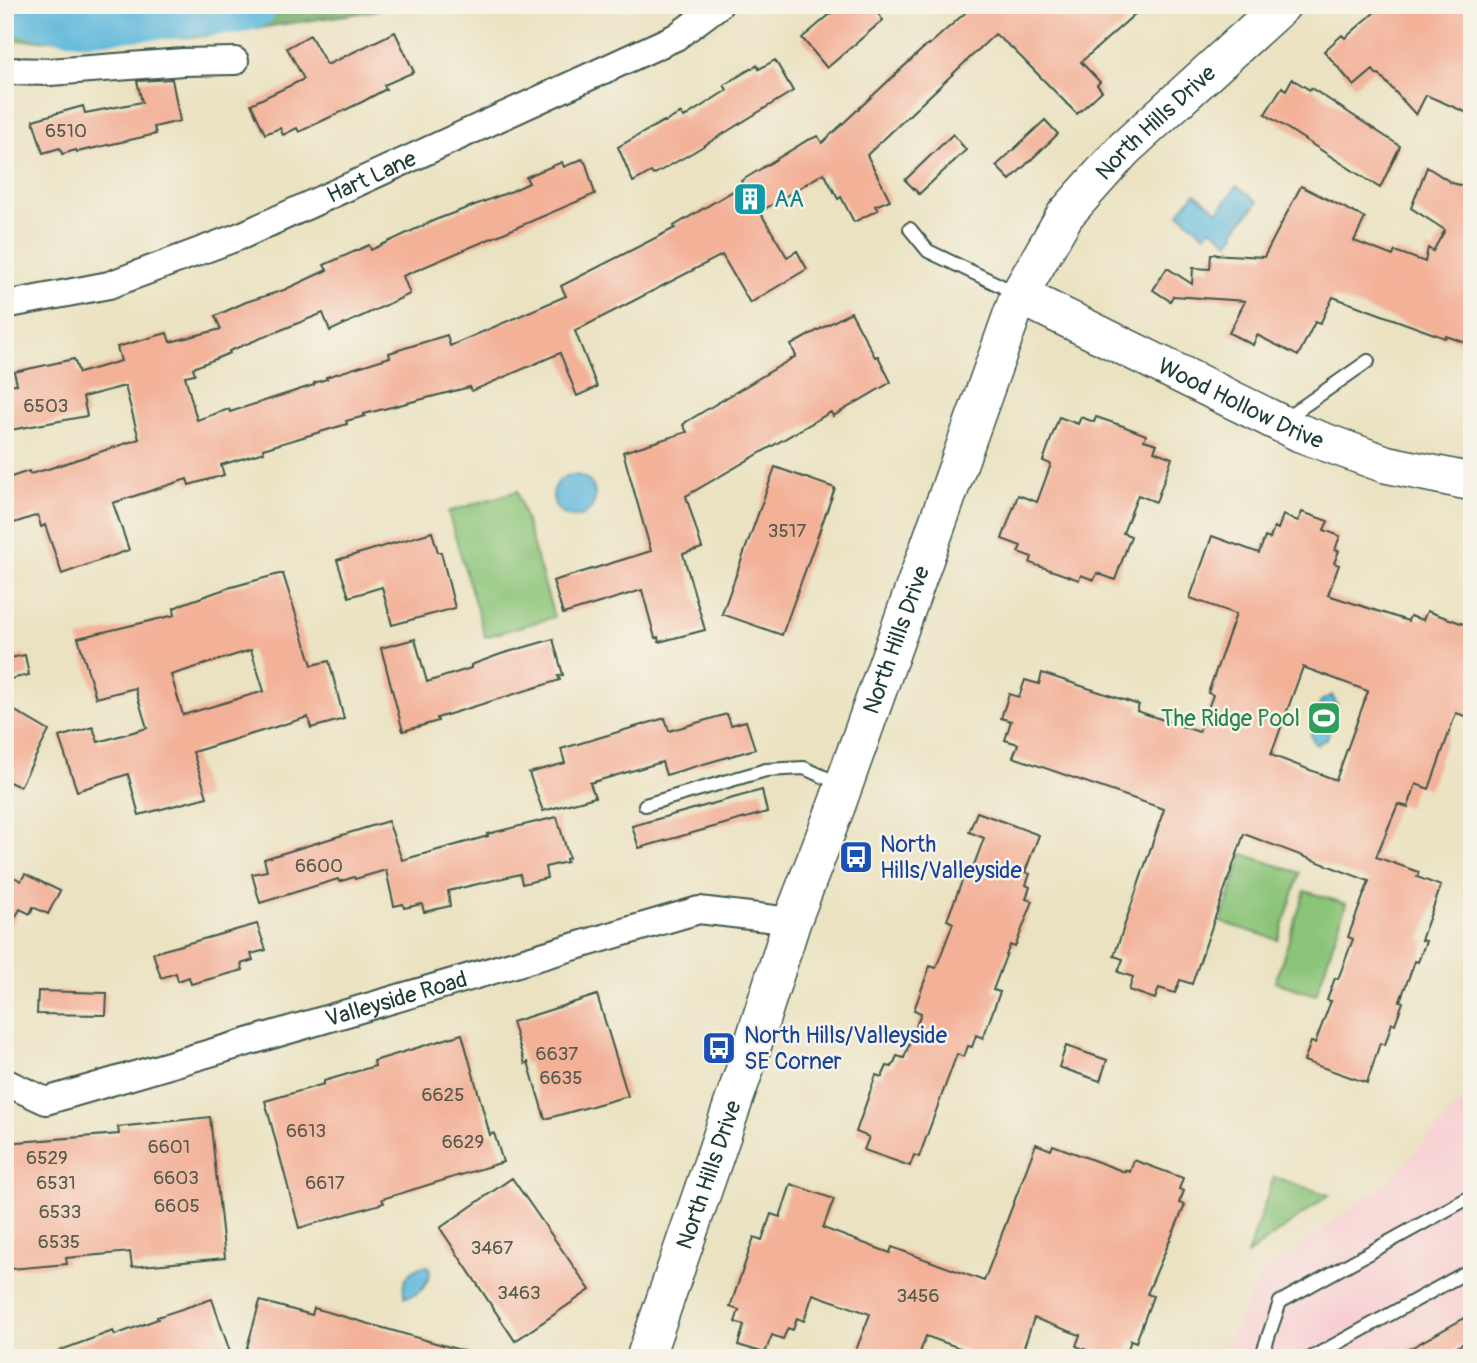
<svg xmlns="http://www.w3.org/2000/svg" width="1477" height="1363" font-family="Pangolin,sans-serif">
  <rect width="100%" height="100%" fill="#f7f3e8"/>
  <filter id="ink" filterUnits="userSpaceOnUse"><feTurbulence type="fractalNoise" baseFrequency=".0143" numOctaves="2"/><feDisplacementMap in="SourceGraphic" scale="14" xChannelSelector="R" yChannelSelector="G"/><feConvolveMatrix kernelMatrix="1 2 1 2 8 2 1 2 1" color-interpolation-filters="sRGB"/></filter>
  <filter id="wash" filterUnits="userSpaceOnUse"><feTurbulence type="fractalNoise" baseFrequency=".00686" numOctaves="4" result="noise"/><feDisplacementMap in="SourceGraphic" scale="28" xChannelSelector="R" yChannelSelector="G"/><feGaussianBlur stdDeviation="1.57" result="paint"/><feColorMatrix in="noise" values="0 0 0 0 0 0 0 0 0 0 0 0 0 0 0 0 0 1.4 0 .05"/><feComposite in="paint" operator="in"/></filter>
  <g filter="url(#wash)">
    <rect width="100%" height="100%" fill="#eae2c1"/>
    <path fill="#f7cfd2" d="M1472 1090V1358H1218L1261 1275 1391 1179Z"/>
    <path fill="#8bc478" stroke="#558056" stroke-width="2" d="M517 491 554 617 485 637 448 512Z
      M1243 854 1300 873 1278 940 1221 922Z
      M1305 891 1346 904 1316 995 1275 982Z
      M1274 1177 1329 1195 1247 1255Z"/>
    <path fill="#70aa68" stroke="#48744e" stroke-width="2" d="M5 5H388L374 11 197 37 5 41Z"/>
    <path fill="#5db8db" stroke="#3e7a88" stroke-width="2" d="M1237 186 1258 202 1234 231 1236 234 1229 242 1211 228 1205 235 1179 213 1195 193 1218 211Z
      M553 496a21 21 0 1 1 42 0a21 21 0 1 1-42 0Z
      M1332 695 1337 705 1327 739 1316 745 1311 736V731L1321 701Z
      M424 1266H428L430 1272C427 1286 420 1296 405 1297 400 1282 408 1270 424 1266Z"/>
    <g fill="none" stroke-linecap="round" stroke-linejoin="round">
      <path stroke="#5db8db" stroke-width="47" d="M5 10 82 21 237 10 254 5"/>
    </g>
    <g id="blocks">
      <path fill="#f3b198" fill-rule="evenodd" d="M841 5H871L883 20 827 68 802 38Z
        M974 5H1145L1081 62 1100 82 1097 85 1102 91 1077 114 1013 49 995 34 867 155 890 200 875 206 878 210 854 222 841 197 838 199 824 173 760 212 787 257 797 251 807 269 750 303 722 255 575 331 597 387 577 396 560 353 472 391 470 387 364 414 365 416 346 421 347 424 263 449 264 452 221 465 224 475 189 485 187 479 113 503 129 550 62 574 45 525 41 527 38 515 5 526V479L29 471 30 474 48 469 139 439 125 386 83 397 87 416 5 431V385L17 384 14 372 74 359 79 373 121 361 117 347 167 333 170 342 221 329 215 316 246 302 284 290 327 270 324 265 369 245 371 250 435 220 512 191 529 183 526 177 562 162 564 167 582 159 586 164 595 194 403 276 410 294 330 331 323 313 229 351 230 353 193 368 195 374 185 376 197 420 229 409 230 412 314 385V383L327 379 326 377 390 357 389 353 447 335 450 346 566 296 561 286 675 228 674 226 743 185 741 181 806 141 818 136 822 143 928 44 929 45Z
        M1383 5H1472V115L1426 95 1416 115 1379 74 1377 75 1373 70 1354 86 1324 51 1342 35 1345 38Z
        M395 32 414 72 384 85 386 89 362 102 299 132 297 128 283 135 280 128 265 134 251 104 304 79 287 48 310 35 327 65Z
        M775 60 793 91 692 153 653 175 651 172 633 182 618 147 664 121 665 122 681 113 683 118 727 90 724 85 757 65 759 69Z
        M172 79 180 121 154 127 156 134 77 152 76 150 62 154 60 148 43 153 33 120 83 106 85 113 142 102 137 81Z
        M1292 79 1310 90 1311 88 1400 146 1380 188 1265 114 1282 87 1286 90Z
        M1045 120 1058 134 1010 180 996 166Z
        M953 134 966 150 919 194 905 180Z
        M1427 167 1452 183 1472 188V345L1446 336 1445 338 1333 297 1320 324 1315 322 1298 356 1257 335 1253 345 1229 333 1245 301 1173 296 1170 301 1153 290 1167 268 1192 284 1193 268 1210 269 1211 254 1264 257 1301 186 1365 218 1354 241 1393 256 1395 251 1425 262 1428 248 1433 251 1445 230 1411 208Z
        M851 312 875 357 878 356 891 382 833 416 831 412 686 496 702 548 683 554 705 630 659 642 658 637 655 638 642 590 563 614 553 581 651 551 623 452 687 432 683 425 686 422 796 356 791 345Z
        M1059 417 1078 424 1081 417 1094 422 1096 417 1123 426 1146 435 1144 440 1157 444 1154 451 1172 458 1156 502 1138 495 1123 533 1131 536 1115 580 1097 573 1094 580 1081 575 1079 580 1030 563 1032 557 1018 552 1021 546 1002 539 1018 495 1037 502 1051 464 1043 461Z
        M775 467 835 488 782 635 722 614Z
        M1302 512 1328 521 1324 530 1340 536 1335 550 1339 551 1334 563 1339 565 1328 595 1408 621 1410 616 1423 620 1427 611 1472 627V718L1456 713 1429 789 1416 784 1408 807 1398 804 1376 857 1419 872 1417 877 1441 886 1421 940 1426 941 1418 962 1415 961 1400 1001 1403 1002 1395 1024 1392 1023 1385 1045 1380 1043 1367 1083 1304 1061 1311 1042 1315 1043 1331 1001 1327 1000 1335 978 1338 979 1353 939 1348 937 1369 881 1244 834 1192 984 1180 980 1175 993 1159 988 1155 999 1129 990 1133 977 1118 972 1123 959 1114 956 1164 809 1013 757 1018 744 1005 740 1011 721 1001 718 1009 694 1019 697 1025 680 1039 684 1042 673 1139 705 1137 711 1199 732 1213 695 1208 693 1236 614 1190 598 1212 536 1259 553 1265 537 1270 539 1274 527 1278 529 1283 515 1298 521ZM1303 667 1368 691 1336 780 1271 755Z
        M432 532 438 552H441L455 608 392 625 382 587 349 597 337 560Z
        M279 574H283L312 665 329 661 344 719 311 728 308 717 193 752 207 797 139 815 128 774 77 791 59 737 93 727 98 742 147 728 135 688 96 698 78 638 175 615 174 608 185 603 228 588ZM251 650 264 691 183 715 171 675Z
        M415 639 427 682 471 668V665L501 654 553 639 563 675 558 676 560 680 437 718 438 721 403 731 381 648Z
        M25 655 29 675 5 680V659Z
        M5 705 49 731 20 787 5 780Z
        M727 714 731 725 746 721 755 749 666 775 662 762 590 783 595 797 543 811 529 773 565 763 561 749 665 718 669 731Z
        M762 790 767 812 639 848 632 826Z
        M977 812 1039 835 1025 872 1030 874 1026 885 1030 887 1026 899 1033 901 1015 947 1010 945 993 990 1000 992 983 1038 976 1035 972 1047 968 1046 964 1057 957 1054 919 1157 914 1155 910 1166 864 1150 869 1137 856 1132 876 1075 882 1077 887 1066 892 1067 897 1056 904 1058 921 1013 914 1010 930 966 936 968 953 923 947 920 964 876 969 878 984 838 969 832Z
        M557 817 569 858 566 859 567 862 545 867 547 878 522 884 520 874 448 891 450 906 424 912 422 904 404 908 403 904 394 906 386 870 355 879 354 877 339 882 338 879 260 903 252 874 267 871 264 859 388 821 402 860 488 836 487 834Z
        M5 872 21 881 25 874 60 891 48 914 33 907 30 914 20 909 5 936Z
        M257 924 266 950 251 954 253 960 241 964 243 970 191 984 189 977 178 981 176 973 161 978 153 953Z
        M38 991 107 993 106 1015 37 1014Z
        M597 995 628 1096 545 1119 528 1062 525 1064 512 1022Z
        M462 1034 490 1135 494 1133 503 1162 382 1199 384 1203 299 1228 265 1101 324 1084V1081L375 1066 374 1061Z
        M1066 1046 1107 1060 1100 1081 1059 1067Z
        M210 1117 225 1258 132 1267 130 1252 66 1258 67 1264 11 1269 7 1221H10L5 1143 119 1134 118 1127Z
        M1036 1144 1051 1150 1053 1145 1125 1172V1170L1130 1172 1134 1160 1183 1178 1179 1189 1184 1191 1179 1203 1185 1205 1147 1294 1153 1296 1136 1342 1131 1340 1127 1352 1122 1350 1119 1358H1107L1076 1346 1080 1335 1034 1318 1020 1358H988L926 1336 918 1358H853L870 1314 813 1294 804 1321 797 1318 793 1330 788 1328 783 1339 772 1335 765 1353 738 1345 744 1325 735 1322 739 1310 730 1307 754 1237 762 1240 771 1214 780 1217 791 1184 834 1199 823 1228 890 1253 892 1247 984 1281Z
        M512 1178 590 1290 515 1341 440 1228Z
        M212 1299 232 1358H48L47 1355 113 1331 115 1335 158 1319 157 1317Z
        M260 1301 312 1315 314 1308 467 1352 466 1358H244Z
        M1472 1314V1338L1438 1358H1393Z"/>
    </g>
  </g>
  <g filter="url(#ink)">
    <use href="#blocks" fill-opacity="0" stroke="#3d5649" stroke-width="2"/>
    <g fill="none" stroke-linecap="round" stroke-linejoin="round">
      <g stroke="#3d5649" stroke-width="16">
        <path id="lane" d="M910 229 928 251 1016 293
          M1285 419 1368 361
          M645 805 766 770 804 768 840 784
          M1261 1358 1280 1302 1472 1196
          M1311 1358 1472 1269
          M1471 1358 1472 1357"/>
      </g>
      <g stroke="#3d5649" stroke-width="30">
        <g id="street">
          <path d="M5 71 50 72 183 62 235 61"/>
          <path id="s1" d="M5 305 109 285 243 235 676 37 719 5"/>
          <path id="s2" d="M5 1082 46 1101 699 910 792 921"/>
        </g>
      </g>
      <g stroke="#3d5649" stroke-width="40">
        <g id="secondary">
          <path id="s3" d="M1019 295 1300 433 1385 464 1472 482"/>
          <path id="s4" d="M645 1358 748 1060 792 921 836 807 1019 295 1065 215 1124 149 1282 5"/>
        </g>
      </g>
      <use href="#lane" stroke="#fff" stroke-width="12"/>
      <use href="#street" stroke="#fff" stroke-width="26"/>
      <use href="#secondary" stroke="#fff" stroke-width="37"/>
    </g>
  </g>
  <defs>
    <g id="building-square" transform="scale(1.75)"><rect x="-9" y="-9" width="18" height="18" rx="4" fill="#0f9aa8" stroke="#f7f3e8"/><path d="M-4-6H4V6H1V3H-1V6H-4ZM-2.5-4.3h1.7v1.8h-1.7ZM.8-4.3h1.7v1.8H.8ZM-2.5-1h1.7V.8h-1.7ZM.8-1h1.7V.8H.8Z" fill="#fff"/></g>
    <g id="stadium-square" transform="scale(1.75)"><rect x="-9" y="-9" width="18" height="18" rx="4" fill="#2e9e5b" stroke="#f7f3e8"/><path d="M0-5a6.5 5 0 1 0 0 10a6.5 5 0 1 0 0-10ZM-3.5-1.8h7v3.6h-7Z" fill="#fff"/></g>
    <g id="bus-square" transform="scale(1.75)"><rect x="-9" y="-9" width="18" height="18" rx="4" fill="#1a4fb4" stroke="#f7f3e8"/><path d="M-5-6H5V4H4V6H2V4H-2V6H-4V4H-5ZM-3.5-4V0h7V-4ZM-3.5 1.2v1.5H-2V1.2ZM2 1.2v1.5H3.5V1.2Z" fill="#fff"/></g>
  </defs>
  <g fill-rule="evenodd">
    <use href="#building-square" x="750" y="199"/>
    <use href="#stadium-square" x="1324" y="718"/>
    <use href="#bus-square" x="856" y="857"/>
    <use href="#bus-square" x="719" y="1048"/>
  </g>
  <g text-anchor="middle" stroke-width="5" stroke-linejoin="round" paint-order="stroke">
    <g font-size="19" fill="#545a4d">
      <text x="66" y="137">6510</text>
      <text x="46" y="412">6503</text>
      <text x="787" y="537">3517</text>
      <text x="319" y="872">6600</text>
      <text x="557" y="1060">6637</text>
      <text x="561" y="1084">6635</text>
      <text x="443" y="1101">6625</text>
      <text x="306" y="1137">6613</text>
      <text x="463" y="1148">6629</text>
      <text x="169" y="1153">6601</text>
      <text x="47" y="1164">6529</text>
      <text x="176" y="1184">6603</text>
      <text x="56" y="1189">6531</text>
      <text x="325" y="1189">6617</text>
      <text x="177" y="1212">6605</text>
      <text x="60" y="1218">6533</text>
      <text x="59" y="1248">6535</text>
      <text x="492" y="1254">3467</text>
      <text x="519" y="1299">3463</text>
      <text x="918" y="1302">3456</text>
    </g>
    <g font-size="23" fill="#1f3d34" stroke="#f7f3e8">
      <text dy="8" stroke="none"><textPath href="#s4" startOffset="1349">North Hills Drive</textPath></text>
      <text dy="8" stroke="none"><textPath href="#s1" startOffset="390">Hart Lane</textPath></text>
      <text dy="8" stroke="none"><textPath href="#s3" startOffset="247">Wood Hollow Drive</textPath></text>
      <text dy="8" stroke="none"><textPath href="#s4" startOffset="761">North Hills Drive</textPath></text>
      <text dy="8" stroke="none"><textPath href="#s2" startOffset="410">Valleyside Road</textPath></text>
      <text dy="8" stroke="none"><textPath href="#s4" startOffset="194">North Hills Drive</textPath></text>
    </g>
    <g font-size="23" fill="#0d838f" stroke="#f7f3e8" text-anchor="start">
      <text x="774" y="207">AA</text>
    </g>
    <g font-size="23" fill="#27864d" stroke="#f7f3e8" text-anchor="end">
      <text x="1300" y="726">The Ridge Pool</text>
    </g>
    <g font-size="23" fill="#164399" stroke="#f7f3e8" text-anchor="start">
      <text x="880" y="852">North<tspan x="880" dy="26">Hills/Valleyside</tspan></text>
      <text x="744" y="1043">North Hills/Valleyside<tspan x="744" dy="26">SE Corner</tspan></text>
    </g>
  </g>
  <rect width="1477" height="1363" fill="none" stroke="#f7f3e8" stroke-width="28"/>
</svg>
